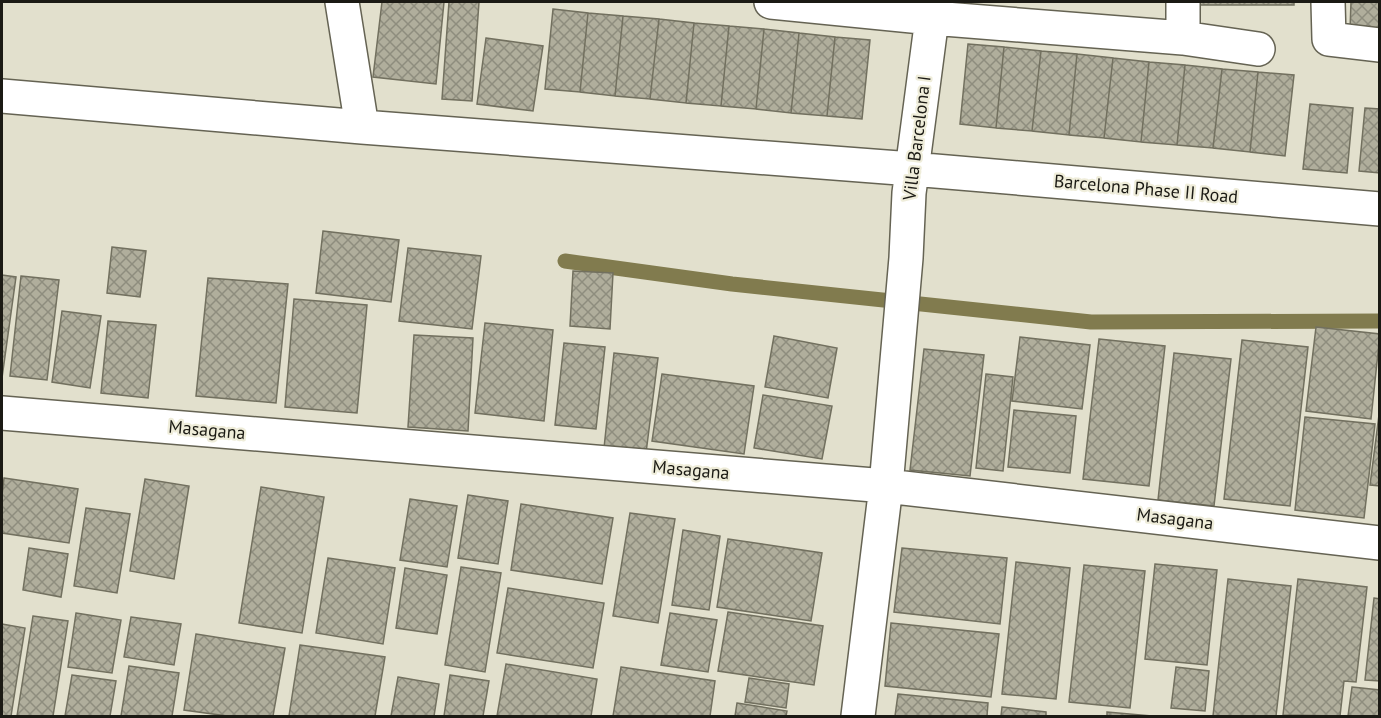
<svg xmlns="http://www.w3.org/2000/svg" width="1381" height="718" font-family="'PT Sans',sans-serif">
  <defs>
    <pattern id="building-cross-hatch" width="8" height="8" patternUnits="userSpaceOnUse" patternTransform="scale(1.5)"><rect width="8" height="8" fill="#b0ae9c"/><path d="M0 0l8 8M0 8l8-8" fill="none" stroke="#8e8d7e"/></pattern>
  </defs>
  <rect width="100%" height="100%" fill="#e2e0cd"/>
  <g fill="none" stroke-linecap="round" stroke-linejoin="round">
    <path stroke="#817b4e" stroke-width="15" d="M565 261 732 284 1091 322 1380 321"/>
  </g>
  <path fill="url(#building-cross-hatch)" stroke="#72705f" stroke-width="1.5" d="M382 2H444L436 84 373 77Z
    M449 2H479L472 101 442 99Z
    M1199 2H1294V5H1199Z
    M1351 2H1380V31L1350 30Z
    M553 9 588 13 580 92 545 89Z
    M588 13 623 16 615 96 580 92Z
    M623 16 659 19 650 99 615 96Z
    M659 19 694 23 686 103 650 99Z
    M694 23 729 26 721 106 686 103Z
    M729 26 764 29 756 109 721 106Z
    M764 29 799 33 791 113 756 109Z
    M799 33 835 37 827 116 791 113Z
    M835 37 870 40 862 119 827 116Z
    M486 38 543 46 533 111 477 104Z
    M968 44 1004 47 996 128 960 124Z
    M1004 47 1041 51 1032 131 996 128Z
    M1041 51 1077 54 1069 135 1032 131Z
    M1077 54 1113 58 1104 138 1069 135Z
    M1113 58 1149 62 1141 142 1104 138Z
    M1149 62 1185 65 1177 145 1141 142Z
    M1185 65 1222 69 1213 148 1177 145Z
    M1222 69 1258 72 1250 152 1213 148Z
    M1258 72 1294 75 1285 156 1250 152Z
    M1310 104 1353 108 1347 173 1303 169Z
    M1365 108 1380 109V173L1359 171Z
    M323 231 399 240 391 302 316 293Z
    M112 247 146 251 140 297 107 293Z
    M408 248 481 256 472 329 399 321Z
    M573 271 613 273 610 329 570 326Z
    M2 275 16 277 2 378Z
    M21 276 59 280 47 380 10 376Z
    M208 278 288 284 276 403 196 396Z
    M294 299 367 305 357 413 285 407Z
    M62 311 101 316 90 388 52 382Z
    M108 321 156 325 148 398 101 393Z
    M485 323 553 330 544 421 475 413Z
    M1316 327 1380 334 1371 419 1306 411Z
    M414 335 473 338 468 431 408 427Z
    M774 336 837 348 828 398 765 387Z
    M1020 337 1090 345 1082 409 1012 401Z
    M1099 339 1165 346 1149 486 1083 479Z
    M1242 340 1308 347 1290 506 1224 499Z
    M564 343 605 347 596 429 555 425Z
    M924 349 984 355 970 476 910 470Z
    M614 353 658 358 646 453 604 448Z
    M1174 353 1231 359 1214 506 1158 500Z
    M662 374 754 386 744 454 652 441Z
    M986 374 1013 377 1003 471 976 468Z
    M763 395 832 406 822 459 754 448Z
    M1380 407V486L1370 485Z
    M1014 410 1076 416 1070 473 1008 467Z
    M1305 417 1375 424 1364 518 1295 510Z
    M4 478 78 489 69 543 2 533V495Z
    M145 479 189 486 174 579 130 571Z
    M261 487 324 497 302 633 239 623Z
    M468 495 508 501 498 564 458 558Z
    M410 499 457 506 447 567 400 560Z
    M521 504 613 518 602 584 511 570Z
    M86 508 130 514 117 593 74 586Z
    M630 513 675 519 658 623 613 616Z
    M683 530 720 536 709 610 672 605Z
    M728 539 822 553 811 621 717 607Z
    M29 548 68 554 61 597 23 590Z
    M902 548 1007 558 1000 624 894 612Z
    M328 558 395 568 383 644 316 633Z
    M1016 562 1070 568 1056 699 1002 694Z
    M1155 564 1217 570 1207 665 1145 659Z
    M1084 565 1145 571 1130 708 1069 702Z
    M461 567 501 573 485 672 445 665Z
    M405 568 447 575 437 634 396 628Z
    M1228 579 1291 586 1276 716H1213Z
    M1298 579 1367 587 1356 682 1344 681 1340 716 1283 715Z
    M508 588 604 603 593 668 497 653Z
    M1374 598 1380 599V681L1365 680Z
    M728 612 823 626 814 685 718 671Z
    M76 613 121 620 112 673 68 667Z
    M670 613 717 620 708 672 661 665Z
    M33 616 68 621 53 716H17Z
    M131 617 181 624 174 665 124 657Z
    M891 623 999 634 991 697 885 686Z
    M2 624 25 628 11 716H2Z
    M196 634 285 648 273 716H227L184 710Z
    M300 645 385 657 375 716H289Z
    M506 664 597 679 591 716H497Z
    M129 666 179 673 172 716H121Z
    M621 667 715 681 710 716H613Z
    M1176 667 1209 671 1205 711 1171 708Z
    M72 675 116 681 110 716H65Z
    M450 675 489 681 483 716H444Z
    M398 677 439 684 434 716H391Z
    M749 678 789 684 786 708 745 702Z
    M1352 687 1380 690V716H1348Z
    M898 694 988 703 987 716H895Z
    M737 703 787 711 786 716H735Z
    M1002 707 1046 712V716H1001Z
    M1107 712 1152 716H1107Z"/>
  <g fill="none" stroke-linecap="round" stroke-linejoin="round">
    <g stroke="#656353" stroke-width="36">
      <path id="street" d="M342 2 362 127
        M771 2 932 18 1183 38V2
        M1328 2 1329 39 1380 45
        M1183 38 1258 49
        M2 96 362 127 912 169 1380 209
        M2 413 886 486 1380 543
        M858 716 886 486 906 258 909 193 932 18"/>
    </g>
    <use href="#street" stroke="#fff" stroke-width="33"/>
  </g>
  <g text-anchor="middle" stroke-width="4.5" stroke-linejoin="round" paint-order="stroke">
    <g font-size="18" fill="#1b1a14" stroke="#efedda">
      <text transform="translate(917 138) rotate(-83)" y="6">Villa Barcelona I</text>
      <text transform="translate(1146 189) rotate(5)" y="6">Barcelona Phase II Road</text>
      <text transform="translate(207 430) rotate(5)" y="6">Masagana</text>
      <text transform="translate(691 470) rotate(5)" y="6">Masagana</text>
      <text transform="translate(1175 519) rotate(7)" y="6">Masagana</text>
    </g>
  </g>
  <rect width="1381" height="718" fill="none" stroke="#1b1a14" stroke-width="6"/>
</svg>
